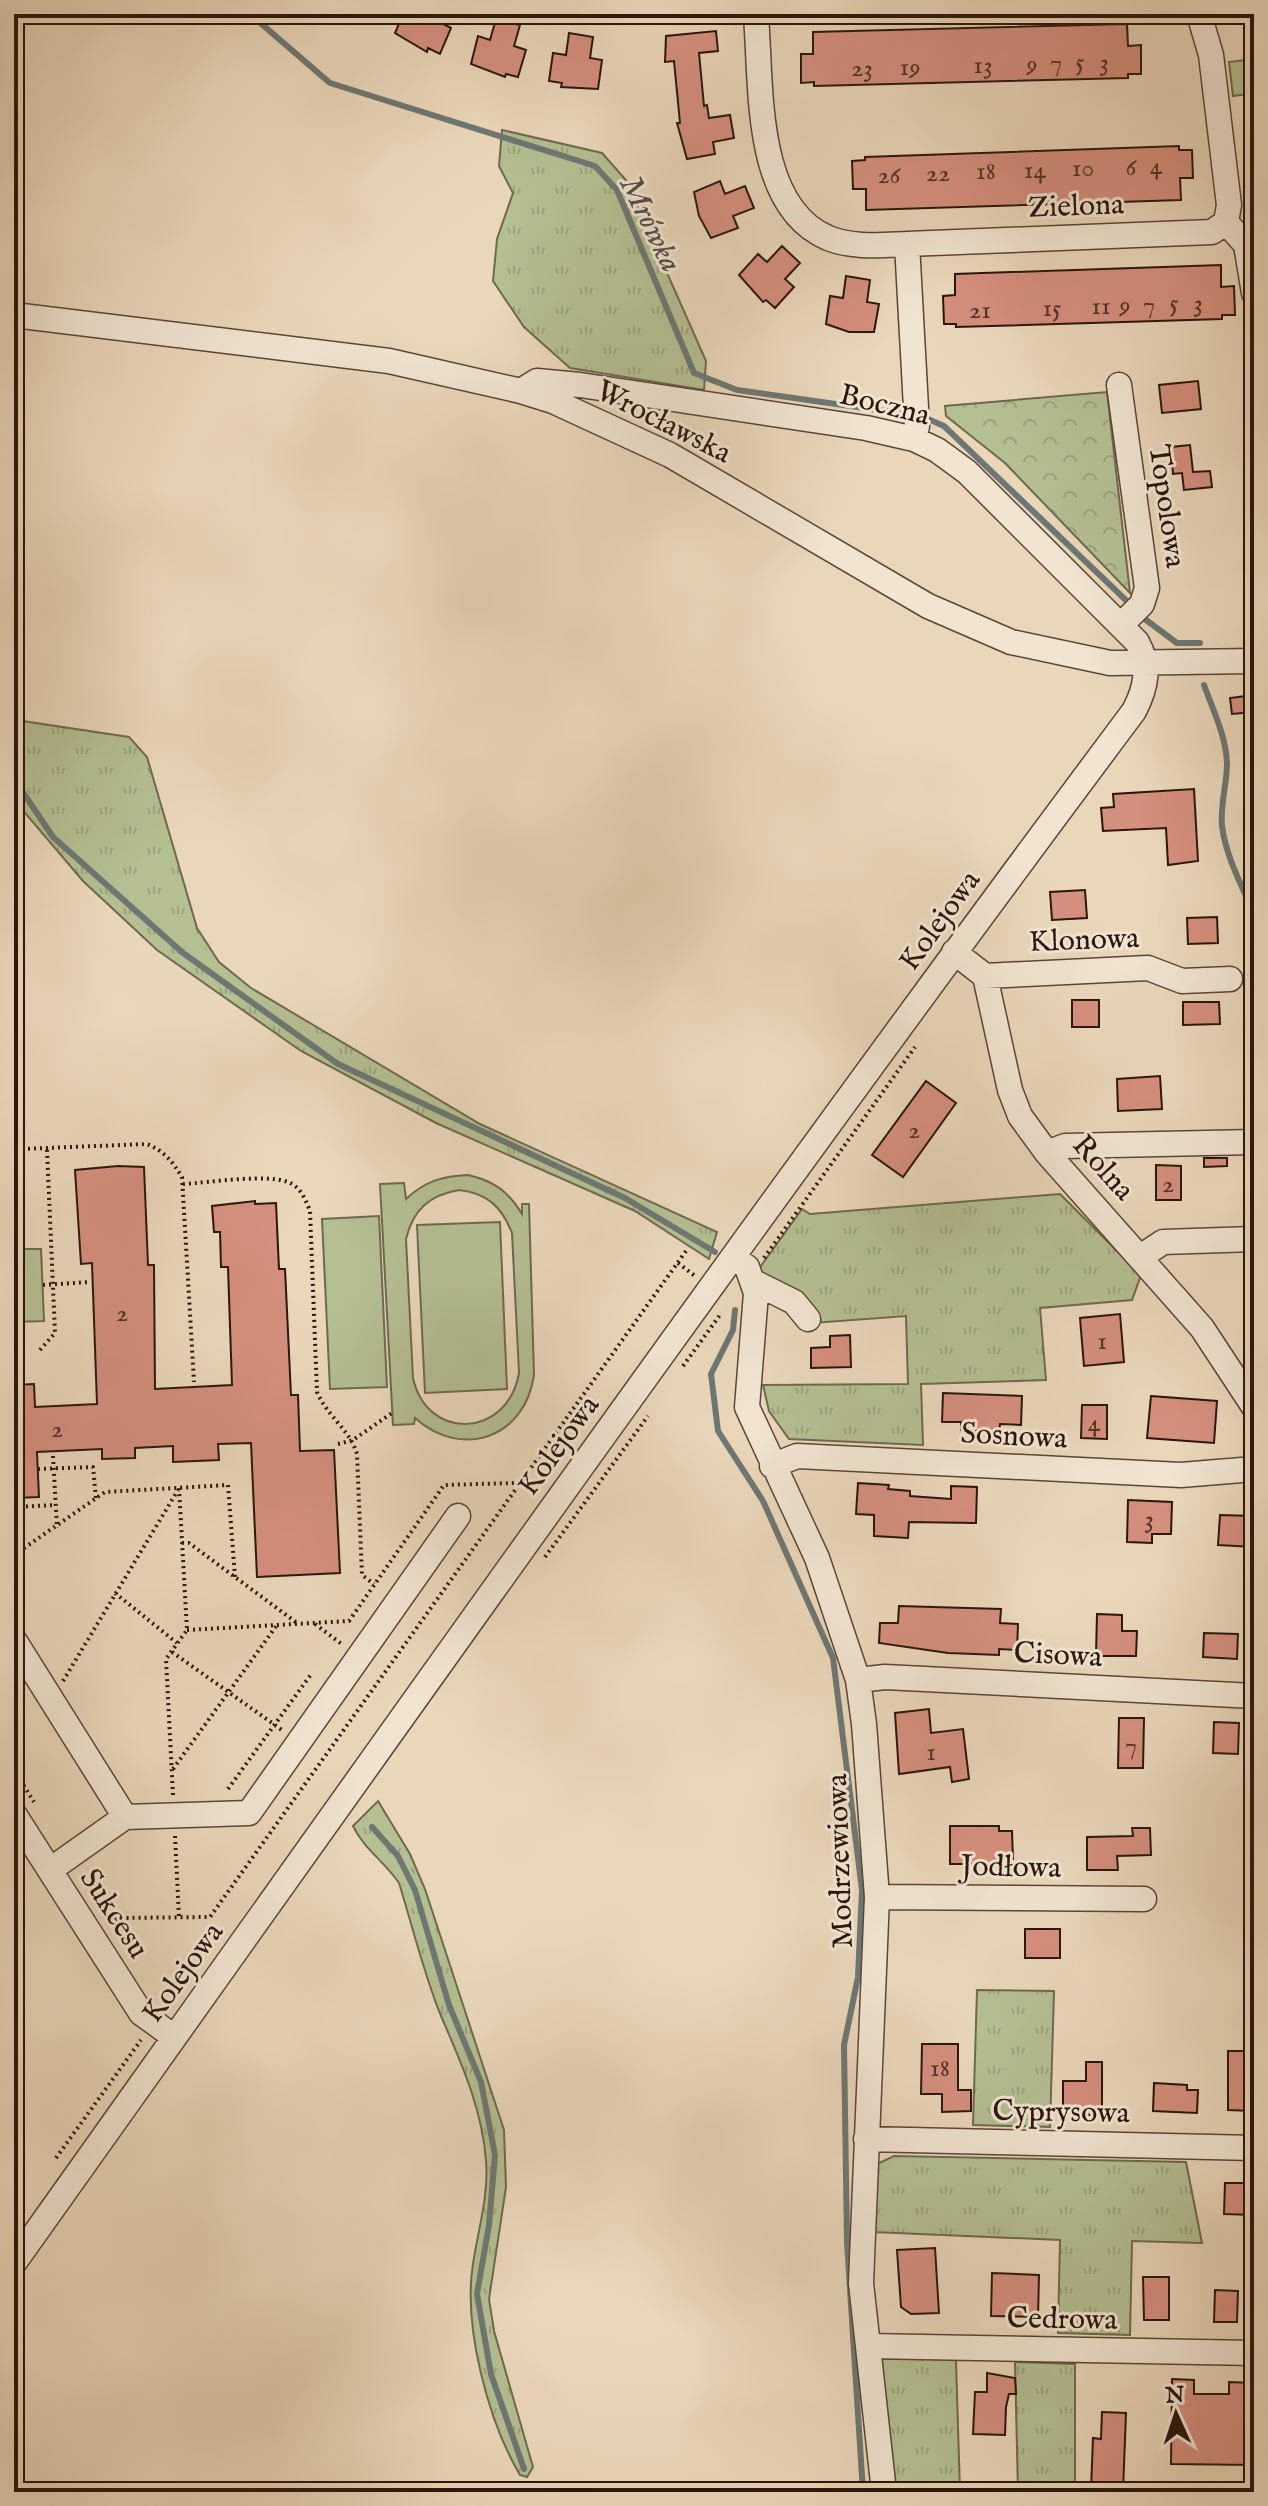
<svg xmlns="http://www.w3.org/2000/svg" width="1268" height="2506" font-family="'IM FELL English',serif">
  <defs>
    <pattern id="grass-tufts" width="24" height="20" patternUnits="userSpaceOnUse" patternTransform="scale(2)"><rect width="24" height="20" fill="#b4bf92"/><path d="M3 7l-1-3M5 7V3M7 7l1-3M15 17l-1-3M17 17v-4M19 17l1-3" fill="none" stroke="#9ba37d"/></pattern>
    <pattern id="forest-crowns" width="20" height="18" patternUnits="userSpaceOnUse" patternTransform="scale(2)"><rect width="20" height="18" fill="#b4bf92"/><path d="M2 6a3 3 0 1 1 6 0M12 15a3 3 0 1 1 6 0" fill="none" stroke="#9ba37d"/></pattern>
  </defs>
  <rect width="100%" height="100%" fill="#ead7ba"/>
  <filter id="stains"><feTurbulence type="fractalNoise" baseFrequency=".0025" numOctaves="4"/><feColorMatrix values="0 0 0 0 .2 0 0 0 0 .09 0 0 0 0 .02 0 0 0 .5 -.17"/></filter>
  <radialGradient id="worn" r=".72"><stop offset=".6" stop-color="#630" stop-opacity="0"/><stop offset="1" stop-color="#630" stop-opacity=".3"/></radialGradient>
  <path fill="url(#grass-tufts)" stroke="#6f6a4e" stroke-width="2" d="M502 130 602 153 626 180 706 361 704 390 570 368 524 327 493 281 497 239 513 193 499 166Z
    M14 713 16 720 129 737 147 757 197 928 219 962 251 988 480 1124 717 1232 709 1259 635 1211 436 1123 301 1051 157 950 83 881 14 800Z
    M1060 1194 1141 1275 1132 1300 1040 1308 1046 1380 921 1384 923 1445 789 1439 769 1411 763 1385 908 1384 906 1316 813 1323 794 1293 758 1270 802 1209 810 1214Z
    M378 1801 410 1854 425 1889 504 2130 506 2187 489 2299 494 2331 533 2467 527 2477 520 2475C488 2421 463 2326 473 2264 478 2230 489 2195 486 2161 482 2106 460 2061 439 2011 423 1970 412 1925 399 1883 384 1861 364 1849 353 1826Z
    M977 1990 1054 1991 1050 2127 973 2125Z
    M894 2156 1186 2162 1202 2243 1132 2241 1130 2335 1058 2333 1060 2240 873 2232 875 2165Z
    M889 2353H951L956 2361 960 2492H895L880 2361Z
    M1015 2362 1075 2364V2492H1018Z"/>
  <path fill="url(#forest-crowns)" stroke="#6f6a4e" stroke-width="2" d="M1107 392 1130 593 1005 463 946 416 945 406Z"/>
  <path fill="#b4bf92" stroke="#6f6a4e" stroke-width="2" fill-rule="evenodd" d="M1254 59V93L1233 96 1229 62Z
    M468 1175C494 1181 508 1191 522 1214V1204H529L534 1375C525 1438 462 1460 415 1418L414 1424 393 1425 380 1184 404 1183 406 1199C425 1181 443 1176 468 1175ZM459 1190C487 1193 502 1207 512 1233L519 1373C508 1438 427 1442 413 1378L406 1239C413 1210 429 1195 459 1190Z
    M379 1216 387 1387 330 1389 322 1219Z
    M500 1222 507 1389 425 1393 417 1225Z
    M14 1249H41L44 1321 14 1322Z"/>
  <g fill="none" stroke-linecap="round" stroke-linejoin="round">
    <path stroke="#6e7773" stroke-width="6" d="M250 14 330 83 595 166 617 190 694 373 737 390 899 413
      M928 419 944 426 1131 605
      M1138 614 1177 643H1200
      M1204 685C1213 710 1226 736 1227 763 1227 785 1220 804 1222 826 1226 857 1242 886 1254 914
      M14 779 53 837 183 953 338 1064 625 1198 715 1252
      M735 1310 733 1330 711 1374 718 1431 763 1501 833 1658 862 1890 858 1977 844 2045 847 2242 863 2492
      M372 1827 398 1856 415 1890 449 2005 481 2082 495 2155 489 2225 477 2294 491 2374 524 2469"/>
  </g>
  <path fill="#d58f7e" stroke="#2a160b" stroke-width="2" d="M403 14H444L440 22 451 28 440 54 428 48 427 52 395 33Z
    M496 19 520 25 514 46 526 50 518 77 506 74 505 77 471 64 478 36 490 40Z
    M1127 24 1128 46 1141 45V74H1128V78L814 86V82L801 83V54H813V32Z
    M716 31 718 51 699 53 704 106 707 105 709 118 730 115 734 138 713 142 715 154 687 159 677 123H680L674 61 665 62 666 36Z
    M569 33 593 37 590 58 602 60 598 89 561 87 562 83 549 81 553 53 566 55Z
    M1179 146V150H1192L1193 178H1180L1181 200 866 210V189H853L852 161 865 160V157Z
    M720 181 725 194 745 186 754 208 733 216 738 228 711 238 699 216 694 192Z
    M782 246 800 263 785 279 794 287 775 308 766 300 763 302 739 275 758 254 767 262Z
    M1221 265V287L1234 286 1235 315H1222V319L956 327V324H944L943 296 955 295V274Z
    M846 276 870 280 867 302 879 304 874 332H849L826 324 830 296 843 298Z
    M1198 381 1201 409 1162 413 1159 385Z
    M1190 445 1193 472 1210 471 1212 487 1184 490 1182 473 1173 474 1171 447Z
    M1254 695V712L1232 714 1230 698Z
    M1194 789 1198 861 1168 865 1166 828 1103 831 1101 808 1114 807 1113 794Z
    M1085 890 1087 918 1052 920 1050 892Z
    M1217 917 1218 943 1188 944 1187 918Z
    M1072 1000H1099V1027H1072Z
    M1183 1002H1219L1220 1024 1183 1025Z
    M1160 1076 1162 1109 1118 1111 1117 1079Z
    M926 1081 956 1103 903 1177 872 1155Z
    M1204 1158H1227V1166L1204 1167Z
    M1156 1165 1181 1166V1200H1156Z
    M118 1166 144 1167 148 1265H154L155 1389 232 1385 228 1267H221L220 1232H214L212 1206 255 1201V1204L276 1203 279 1269H285L291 1395H298L300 1451 334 1450 340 1573 257 1577 251 1443 218 1444 219 1460 173 1462V1446L135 1448V1458L102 1459V1449L37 1452 39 1497 14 1498V1385L34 1384 35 1407 97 1404 92 1263 81 1264 75 1170Z
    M1120 1314 1124 1362 1084 1366 1080 1318Z
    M850 1335 851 1367 811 1368V1348L830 1347V1336Z
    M943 1393 1022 1396 1021 1425 1000 1424 999 1432 961 1430V1422H942Z
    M1151 1396 1217 1401 1214 1443 1147 1438Z
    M1082 1405H1107V1439L1081 1438Z
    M858 1483 889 1485 888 1489 910 1491V1496L951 1499V1486L977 1487 976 1523 909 1522 908 1538 874 1536V1515L856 1514Z
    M1128 1500 1172 1502 1171 1534H1152V1543L1127 1542Z
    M1220 1515 1254 1516V1547L1218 1545Z
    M899 1606 1001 1609 1000 1623 1018 1624 1017 1650 999 1649V1655L948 1653 879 1643 880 1623H898Z
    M1097 1614 1122 1615V1631H1137L1136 1656H1096Z
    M1204 1633 1238 1634 1237 1659 1203 1657Z
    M929 1709 931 1733 963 1729 969 1779 952 1782 950 1767 899 1774 895 1713Z
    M1119 1718H1144L1143 1768H1118Z
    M1214 1722 1239 1723 1238 1754 1213 1753Z
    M950 1826H999V1831H1012L1013 1859H999V1864H950Z
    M1132 1828H1150L1151 1855 1117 1856 1118 1870H1087V1837L1133 1836Z
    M1025 1929H1060V1958H1025Z
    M922 2044H958V2090H971V2111L942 2112V2094H921Z
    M1228 2051H1254V2111L1228 2110Z
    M1086 2062H1102V2115H1076V2109H1063V2081H1086Z
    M1154 2083 1187 2085V2090H1198L1197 2113 1153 2111Z
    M1225 2183H1254V2215L1224 2214Z
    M935 2248 939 2313 911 2314 901 2307 897 2250Z
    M992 2273 1039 2275 1038 2317 991 2316Z
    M1143 2277H1169V2320H1144Z
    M1215 2290 1238 2291 1237 2322H1214Z
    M987 2373 1015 2378 1016 2394H1009L1006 2407 1005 2435 973 2434 975 2392H987Z
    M1172 2379 1194 2380V2394H1229V2382L1254 2383V2465L1171 2464Z
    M1102 2412 1126 2413 1123 2491 1091 2490 1093 2438 1101 2439Z"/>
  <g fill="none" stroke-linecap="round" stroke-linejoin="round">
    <g stroke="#5a4637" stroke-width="27">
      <path id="minor" d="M756 17C762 86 753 206 828 238 853 248 881 245 907 244L917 426 914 439
        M1226 222 1246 245 1254 293
        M907 244 1212 232 1226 222 1229 205 1211 55 1199 14
        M14 315 389 361 521 391 553 401 670 455 928 606 1011 642 1110 663 1254 661
        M1119 385 1147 588 1142 604 1121 625
        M954 952 985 976 1010 1090 1020 1116 1047 1153 1202 1328 1254 1407
        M985 976 1148 968 1182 981 1230 979
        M1047 1153 1065 1146 1254 1142
        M1142 1256 1163 1242 1254 1239
        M733 1258 747 1267 756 1293 747 1407 817 1558 858 1680 864 1724 877 1897 861 2283 884 2492
        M754 1282 794 1302 808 1319
        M772 1466 797 1456 1181 1475 1254 1469
        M14 1640 125 1817 50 1870
        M858 1680 885 1677 1254 1696
        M14 1814 141 2013 174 2037
        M125 1817 249 1813 458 1516
        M877 1897 1144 1899
        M866 2139 1254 2148
        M14 2263C384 1743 752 1222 1134 711 1146 688 1151 667 1137 642L967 472 937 450 914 439 866 428 580 385 537 381 521 391
        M868 2346 1254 2353"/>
    </g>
    <path stroke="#2a160b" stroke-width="4" stroke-dasharray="2 4" stroke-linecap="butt" d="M22 1149 147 1144C164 1151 172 1161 182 1177L194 1382
      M183 1184C207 1183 273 1172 292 1184 302 1190 306 1201 310 1211L317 1392C327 1416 350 1430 357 1454L362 1575 374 1584
      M764 1258 915 1047
      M678 1263 695 1276
      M43 1285 89 1282
      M40 1350 55 1333 47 1149
      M683 1366 720 1315
      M338 1444 353 1440 392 1413
      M53 1456 57 1528
      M38 1469 93 1467 96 1499
      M14 1507 56 1505
      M182 1543H189L297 1623
      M14 1555 105 1492 228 1485 235 1577
      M545 1557 648 1416
      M115 1593 177 1643
      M315 1624 343 1645
      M187 1630 349 1621 444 1485 514 1483 520 1486
      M172 1652 282 1730
      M63 1681 178 1490
      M173 1769 277 1625
      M14 1770 34 1802
      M228 1789 312 1673
      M173 1795 166 1659 187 1630 179 1488
      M175 1836 179 1918
      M110 1923 118 1918 210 1917 686 1251
      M56 2158 141 2040"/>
    <use href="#minor" stroke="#f1e5d2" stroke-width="24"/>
  </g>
  <g text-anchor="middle" stroke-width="6" stroke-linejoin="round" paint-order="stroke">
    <g font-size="26" fill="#553428">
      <text x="1080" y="70">5</text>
      <text x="1104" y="70">3</text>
      <text x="1056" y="71">7</text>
      <text x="1032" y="72">9</text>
      <text x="983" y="73">13</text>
      <text x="910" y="75">19</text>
      <text x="862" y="76">23</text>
      <text x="1156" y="174">4</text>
      <text x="1131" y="175">6</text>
      <text x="1083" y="176">10</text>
      <text x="1035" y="178">14</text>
      <text x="986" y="179">18</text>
      <text x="938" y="181">22</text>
      <text x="889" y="183">26</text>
      <text x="1174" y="311">5</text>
      <text x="1198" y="311">3</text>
      <text x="1125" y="313">9</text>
      <text x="1149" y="313">7</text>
      <text x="1101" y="314">11</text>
      <text x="1052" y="316">15</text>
      <text x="980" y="318">21</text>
      <text x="914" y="1138">2</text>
      <text x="1168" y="1192">2</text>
      <text x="122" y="1321">2</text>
      <text x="1102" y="1349">1</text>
      <text x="1094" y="1431">4</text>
      <text x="57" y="1437">2</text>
      <text x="1149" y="1527">3</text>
      <text x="1131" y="1754">7</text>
      <text x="931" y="1760">1</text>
      <text x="940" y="2076">18</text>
    </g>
    <g font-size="30" fill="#2a160b" stroke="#f1e5d2">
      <text transform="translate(1076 205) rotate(-2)" y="10">Zielona</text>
      <text transform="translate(885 404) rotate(14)" y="10">Boczna</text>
      <text transform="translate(664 421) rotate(27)" y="10">Wrocławska</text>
      <text transform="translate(1168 506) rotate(82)" y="10">Topolowa</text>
      <text transform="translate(939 920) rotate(-54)" y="10">Kolejowa</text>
      <text transform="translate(1084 939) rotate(-2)" y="10">Klonowa</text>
      <text transform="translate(1104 1167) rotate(48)" y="10">Rolna</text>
      <text transform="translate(1014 1435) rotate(3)" y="10">Sosnowa</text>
      <text transform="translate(558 1445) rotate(-54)" y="10">Kolejowa</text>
      <text transform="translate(1058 1654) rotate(3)" y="10">Cisowa</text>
      <text transform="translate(839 1861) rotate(-92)" y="10">Modrzewiowa</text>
      <text transform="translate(1011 1866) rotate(1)" y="10">Jodłowa</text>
      <text transform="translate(115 1913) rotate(57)" y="10">Sukcesu</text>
      <text transform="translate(182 1972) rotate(-54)" y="10">Kolejowa</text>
      <text transform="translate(1061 2111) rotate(1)" y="10">Cyprysowa</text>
      <text transform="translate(1062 2318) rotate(1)" y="10">Cedrowa</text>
    </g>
    <g font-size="32" font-style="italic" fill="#524e48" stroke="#f1e5d2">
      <text transform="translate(652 223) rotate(64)" y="11">Mrówka</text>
    </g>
  </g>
  <rect width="1268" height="2506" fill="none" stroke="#ead7ba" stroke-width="48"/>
  <rect x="16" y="16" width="1236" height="2474" fill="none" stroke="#2a160b" stroke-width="4"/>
  <rect x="24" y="24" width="1220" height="2458" fill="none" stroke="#2a160b" stroke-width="2"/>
  <g transform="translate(1176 2414) rotate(357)" stroke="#f1e5d2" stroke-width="6" paint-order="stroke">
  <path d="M0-6L14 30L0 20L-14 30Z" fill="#2a160b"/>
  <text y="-12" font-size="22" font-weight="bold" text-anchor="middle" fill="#2a160b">N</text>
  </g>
  <rect width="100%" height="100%" filter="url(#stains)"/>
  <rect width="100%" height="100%" fill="url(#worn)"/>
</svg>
